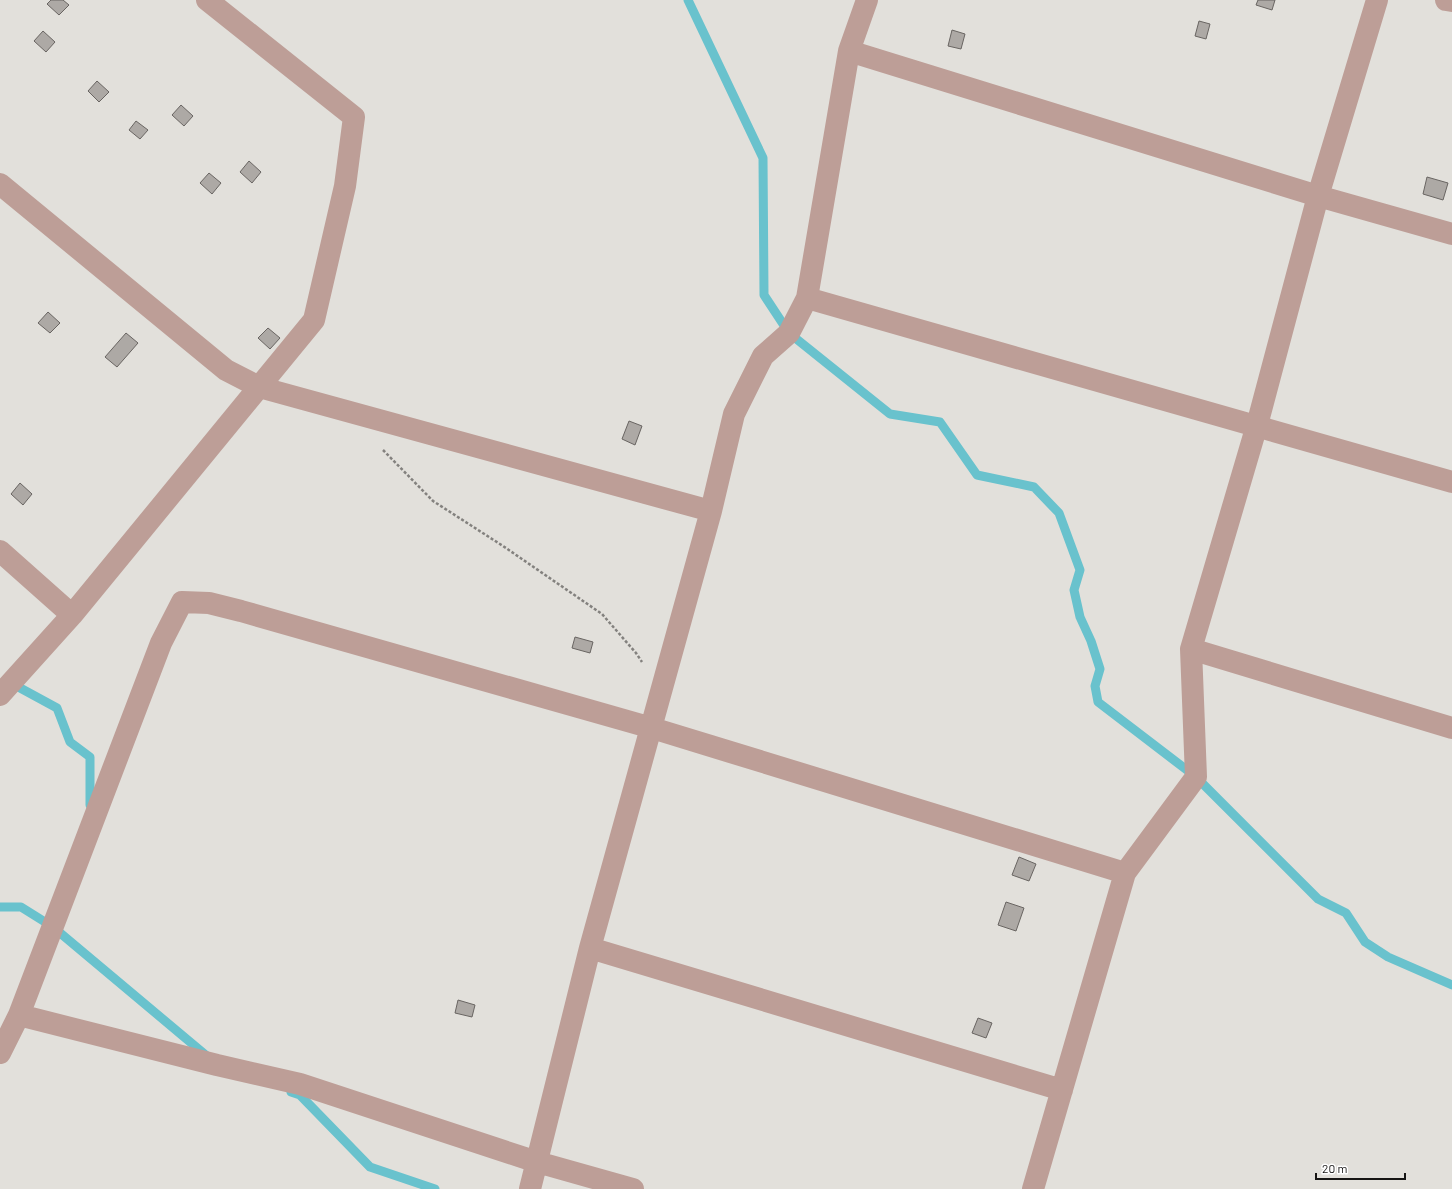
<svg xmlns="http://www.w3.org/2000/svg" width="1452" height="1189" font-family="Barlow,sans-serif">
  <rect width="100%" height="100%" fill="#e2e0db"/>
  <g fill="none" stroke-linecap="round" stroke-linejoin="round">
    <path stroke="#69c2cd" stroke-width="9" d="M688 0 763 158 764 295 789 333 890 414 940 422 977 475 1034 487 1059 513 1080 570 1074 590 1080 617 1091 641 1100 669 1095 686 1098 702 1196 777 1318 899 1346 913 1365 942 1388 957 1452 985
      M11 683 57 708 70 742 90 757V805
      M0 907H21L53 927 208 1057
      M291 1092 300 1095 370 1167 435 1189"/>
  </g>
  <path fill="#ada9a5" stroke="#696562" d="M51 0H63L69 5 59 15 47 4Z
    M1258 0H1275L1272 10 1256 5Z
    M1199 21 1210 24 1206 39 1195 36Z
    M952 30 965 34 961 49 948 46Z
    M43 31 55 42 46 52 34 41Z
    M97 81 109 92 99 102 88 91Z
    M181 105 193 116 184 126 172 115Z
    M136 121 148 130 140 139 129 130Z
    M249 161 261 172 252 183 240 172Z
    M209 173 221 183 212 194 200 183Z
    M1427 177 1448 183 1443 200 1423 194Z
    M48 312 60 323 50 333 38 323Z
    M268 328 280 338 270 349 258 338Z
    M126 333 138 343 117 367 105 357Z
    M629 421 642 426 635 445 622 439Z
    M20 483 32 494 23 505 11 494Z
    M575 637 593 642 590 653 572 648Z
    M1019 857 1036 864 1029 881 1012 875Z
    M1006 902 1024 908 1016 931 998 925Z
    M458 1000 475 1005 472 1017 455 1013Z
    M978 1018 992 1023 986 1038 972 1033Z"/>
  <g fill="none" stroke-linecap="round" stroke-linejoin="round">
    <path stroke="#83817e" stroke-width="2.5" stroke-dasharray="3 2" stroke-linecap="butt" d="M383 450 433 501 503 546 602 614 636 653 642 662"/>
    <path stroke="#bd9e97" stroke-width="22" d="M1446 0 1452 1
      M849 51 1318 196 1452 234
      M0 184 226 370 259 387 711 511
      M807 298 1452 482
      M0 551 72 615
      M1191 649 1452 728
      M0 695 72 615 314 320 345 186 354 117 207 0
      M590 948 1062 1090
      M19 1015 217 1065 300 1084 537 1162 633 1189
      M0 1053 19 1015 161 643 182 602 209 603 241 611 652 728 1125 873
      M530 1189 590 948 711 511 734 414 763 356 789 333 807 298 849 51 867 0
      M1033 1189 1125 873 1196 777 1191 649 1257 425 1318 196 1377 0"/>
  </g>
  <path d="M1316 1173v6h89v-6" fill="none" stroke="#161514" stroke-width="2"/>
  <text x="1322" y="1173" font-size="12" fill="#161514" stroke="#ffffff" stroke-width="3" paint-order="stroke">20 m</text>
</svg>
